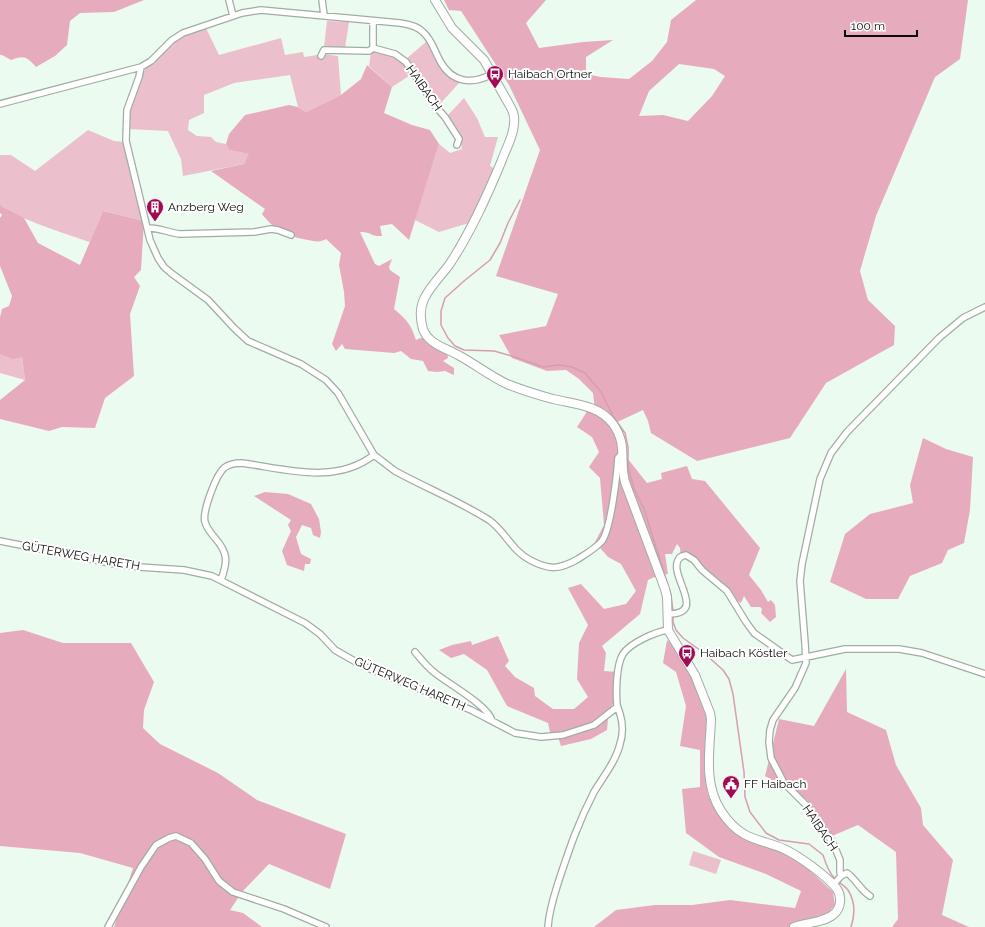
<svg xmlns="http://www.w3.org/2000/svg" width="985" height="927" font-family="Raleway,sans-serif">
  <rect width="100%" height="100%" fill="#ecfbef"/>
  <path fill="#ebbfcb" d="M327 21 349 22 345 48 324 47Z
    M205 26 219 55 281 38 285 55 303 52 304 57 324 54 338 56 341 95 306 112 298 107 290 75 234 83 204 95V113L189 120 188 130 197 136 211 137 216 142 226 144 229 150 250 154 244 164 183 176 181 159 168 131 128 129 129 110 144 71 149 64 180 36Z
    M427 41 435 55 460 82 439 105 406 59Z
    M378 50 403 61 412 74 392 87 369 66 371 52Z
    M464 98 477 118 485 137H498L490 166 495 169 477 209 469 223 439 232 415 220 439 144 450 153 462 149 460 137 448 115Z
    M88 130 114 141 124 142 144 221 103 211 90 242C72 236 9 216 0 204V155H11L35 171Z
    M0 352V354L22 357 25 380 0 373Z
    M693 851 721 860 716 874 689 865Z"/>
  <path fill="#e6acbd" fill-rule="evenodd" d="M0 0H144L114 12 80 13 70 21 67 45 55 56 36 67C27 57 24 55 11 60L2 55H0Z
    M444 0H546L526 23 539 48 583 42 613 40 586 57V74L601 77 629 79 652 61 667 42 671 20 696 0H968L960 59 935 77 876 216 860 271 868 300 895 326 894 345 826 383 790 438 697 461 651 433 648 421 643 410 613 424 624 454 647 483 662 479 661 473 687 466 692 479 705 481 760 548 749 575 761 590 768 602 771 600 775 605 776 617 770 622 761 613 762 609 760 607H751L744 596 741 603 734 599 688 556 681 558 680 548 677 544 672 554H665L668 574 659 575 648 580 640 614 602 646 606 653 604 671 618 672 616 700 609 709 607 730 591 739 561 746 558 737H551L548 723 507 706 487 670 464 654 451 658 439 650 452 645 471 641 472 645 498 636 509 661 505 666 515 677 534 688 535 696 553 709H574L588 697 577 679 579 643 588 625 568 588 581 584 604 609 626 604 636 591 621 564 608 557 595 542 604 525 600 478 589 467 599 452 592 437 577 427 586 413 588 407 595 410 593 393 579 379 566 370 547 371 512 358 499 335 546 326 558 294 496 276 540 150 509 85 461 11 449 10ZM679 64 714 69 725 76 712 96 688 121 663 115 639 116 649 91Z
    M367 65 392 87 384 113 412 125 430 130 439 144 409 240 392 224 380 226 382 236C371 237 370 231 360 232L375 264 379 266 392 259 389 267 390 270 400 277 394 309C406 319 411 324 416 340L423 337 447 352 448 358 443 361 454 368V375L445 371 437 372 428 371 423 361 411 359 401 351 394 353 345 349 342 344 336 351 332 344 345 306 344 292 339 265 341 253 326 239C319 243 315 241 308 240 287 236 276 232 262 214L265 209 211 171 244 164 249 154 229 150 226 144 229 134 245 115 289 105 298 107 306 112 341 95 361 79Z
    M0 204 3 207 24 218 38 243 80 265 103 211 144 221 141 270 134 277 140 286 130 314 134 376 105 398 95 428 62 427 49 431 0 419V400L25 380 22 357 13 359 0 354V317L2 309 9 306 12 296 0 266V218L2 215 0 213Z
    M923 438 946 449 973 457 970 510 964 543 948 550 942 563 910 576 898 599H866L830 582 845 534 870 514 913 503 910 485Z
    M265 492 288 494 311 504 319 519 321 532 320 538 313 535 311 528 302 525 296 537 301 554 311 559 310 564H305L304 571 287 565 282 551 291 531 288 525 291 520 254 496Z
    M23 630 63 643H131L154 682 144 710 143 728 160 744 218 773 257 800 346 834 330 889 269 864 242 892 230 910 243 913 262 927H114L133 868 80 853 0 846V633Z
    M667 640 679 651 691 671 709 714V731L704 769 708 795 717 810 737 834 786 852 806 867 833 892 835 905 826 915 804 920 789 927H594L616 910 655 905H692L730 900 795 908 801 891 766 874 719 857 686 833 682 789 700 787V750L680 746 686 706 676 672 663 663Z
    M846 669 847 712 886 730 896 765 921 808 923 825 953 860 942 915 969 927H892L898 919 896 852 858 825 832 836 807 800 765 776 779 719 814 726Z"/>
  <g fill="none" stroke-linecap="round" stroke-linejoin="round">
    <path stroke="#d79dae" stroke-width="1.5" d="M520 200 508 223 500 243 490 260 464 281 445 298 441 311V325L448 338 455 346 464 350 494 351 515 357 543 367 559 365 572 367 585 373 601 392 614 418 625 433 628 447V467L634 489 644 509 671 595 673 611
      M673 615V622L676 630 683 638 704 653 723 670 729 679 733 694 744 772 745 797 750 812 766 833 779 840 809 844 823 855C826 864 829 873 836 880 840 883 845 886 848 890 855 901 855 915 851 927"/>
    <g stroke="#9fada2" stroke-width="8">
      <path id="minor" d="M229 0 233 16
        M322 0 324 15
        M373 48 395 54 406 62 436 107 445 117 459 139 457 145
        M321 56 324 50 369 51 373 48V21
        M141 67 139 77 127 110 126 141 150 240 158 258 164 267 171 273 208 300 234 328 248 341 301 364 326 380 338 393 374 455 395 471C426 488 459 501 489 520 505 531 512 551 530 560 549 570 559 570 578 559 586 554 596 548 602 541 611 528 617 475 618 458L621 455 623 454
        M0 104 141 67 151 61 172 40 183 33 242 13 261 10 400 23C408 24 417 26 423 32 432 40 434 50 440 61 452 83 472 85 492 74
        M147 228C158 227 169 233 180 234L254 232 271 229 278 230 291 235
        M0 541 115 564 139 567 184 570 212 576 305 623 320 634 335 650 363 666 471 710 515 733 541 737 563 735 594 725 617 707
        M221 580C228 561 228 553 215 538 211 533 207 529 205 522 202 512 216 475 224 468 229 464 235 463 242 463 286 469 335 485 374 455
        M667 614C709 615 669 577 678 560 680 556 682 556 686 555L694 560 702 570 727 591 746 622 754 633 792 660 845 649H899L922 653 985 674
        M415 652C421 659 427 667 435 673 447 683 489 706 492 721
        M841 876 847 873C856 879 860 890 870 896
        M833 885 841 876 840 872V860L833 843 826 833 816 821 807 806 784 783 771 758 769 742 770 730 773 720 795 688 806 663 805 643 800 581 802 564 820 479 831 453 847 432 939 338 963 318 985 307
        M108 927 141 867 156 845 169 838 176 836 191 843 205 859 219 881 233 892 284 909 326 927
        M548 927C549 910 554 896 559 880 570 847 578 823 594 792 603 777 616 761 620 744 623 735 623 723 620 714 619 711 618 708 617 705 616 692 616 665 623 654 630 643 655 632 668 630"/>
    </g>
    <g stroke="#9fada2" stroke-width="10">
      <path id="secondary" d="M435 0 452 28 484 60 510 106C513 111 515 117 514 123 514 136 506 148 502 160 487 196 471 232 449 265 441 276 430 286 424 299 420 308 420 319 423 329 428 344 446 348 458 355 475 364 490 376 507 384 522 390 538 395 553 399 574 404 599 405 613 424 628 445 619 460 625 482L665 589 667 597 668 630 695 675 710 713 711 719C710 750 703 783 721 811 727 820 735 829 744 834 756 841 771 843 784 849 798 855 828 877 837 889 842 897 841 908 834 914 824 923 807 922 794 927"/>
    </g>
    <use href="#minor" stroke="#fff" stroke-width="5.5"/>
    <use href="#secondary" stroke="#fff" stroke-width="8"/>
  </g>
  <defs>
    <g id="bus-pin" transform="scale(0.9)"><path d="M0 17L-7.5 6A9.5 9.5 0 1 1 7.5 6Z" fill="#9f0c54" stroke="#fff"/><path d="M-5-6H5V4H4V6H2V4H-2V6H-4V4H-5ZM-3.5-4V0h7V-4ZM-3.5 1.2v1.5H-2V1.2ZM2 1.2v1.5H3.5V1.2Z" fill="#fff"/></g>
    <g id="building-pin" transform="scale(0.9)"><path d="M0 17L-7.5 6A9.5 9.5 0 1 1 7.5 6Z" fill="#9f0c54" stroke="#fff"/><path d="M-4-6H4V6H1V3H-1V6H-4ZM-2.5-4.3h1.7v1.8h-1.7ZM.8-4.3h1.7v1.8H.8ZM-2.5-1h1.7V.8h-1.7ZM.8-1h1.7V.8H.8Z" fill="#fff"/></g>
    <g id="civic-pin" transform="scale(0.9)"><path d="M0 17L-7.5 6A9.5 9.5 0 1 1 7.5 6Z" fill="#9f0c54" stroke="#fff"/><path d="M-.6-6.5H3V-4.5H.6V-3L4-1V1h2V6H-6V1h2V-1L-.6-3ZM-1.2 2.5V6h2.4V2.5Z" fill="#fff"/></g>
  </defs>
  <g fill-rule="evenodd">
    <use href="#bus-pin" x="495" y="74"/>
    <use href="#building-pin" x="155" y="207"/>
    <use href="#bus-pin" x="687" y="653"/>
    <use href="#civic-pin" x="731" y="784"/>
  </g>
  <g text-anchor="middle" stroke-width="4" stroke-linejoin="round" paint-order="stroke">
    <g font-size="12" fill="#0a0e0b" stroke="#fff" text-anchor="start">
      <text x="508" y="78">Haibach Ortner</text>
      <text x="168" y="211">Anzberg Weg</text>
      <text x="700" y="657">Haibach Köstler</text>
      <text x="744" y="788">FF Haibach</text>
    </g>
    <g font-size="12" fill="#0a0e0b" stroke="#fff">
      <text transform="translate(424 88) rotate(55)" y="4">HAIBACH</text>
      <text transform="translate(81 556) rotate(10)" y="4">GÜTERWEG HARETH</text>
      <text transform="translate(410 684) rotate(23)" y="4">GÜTERWEG HARETH</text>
      <text transform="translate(820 828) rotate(56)" y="4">HAIBACH</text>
    </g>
  </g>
  <path d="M845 30v6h72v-6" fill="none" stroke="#0a0e0b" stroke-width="2"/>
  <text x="851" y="30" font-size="12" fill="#0a0e0b" stroke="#ffffff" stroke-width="3" paint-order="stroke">100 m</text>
</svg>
